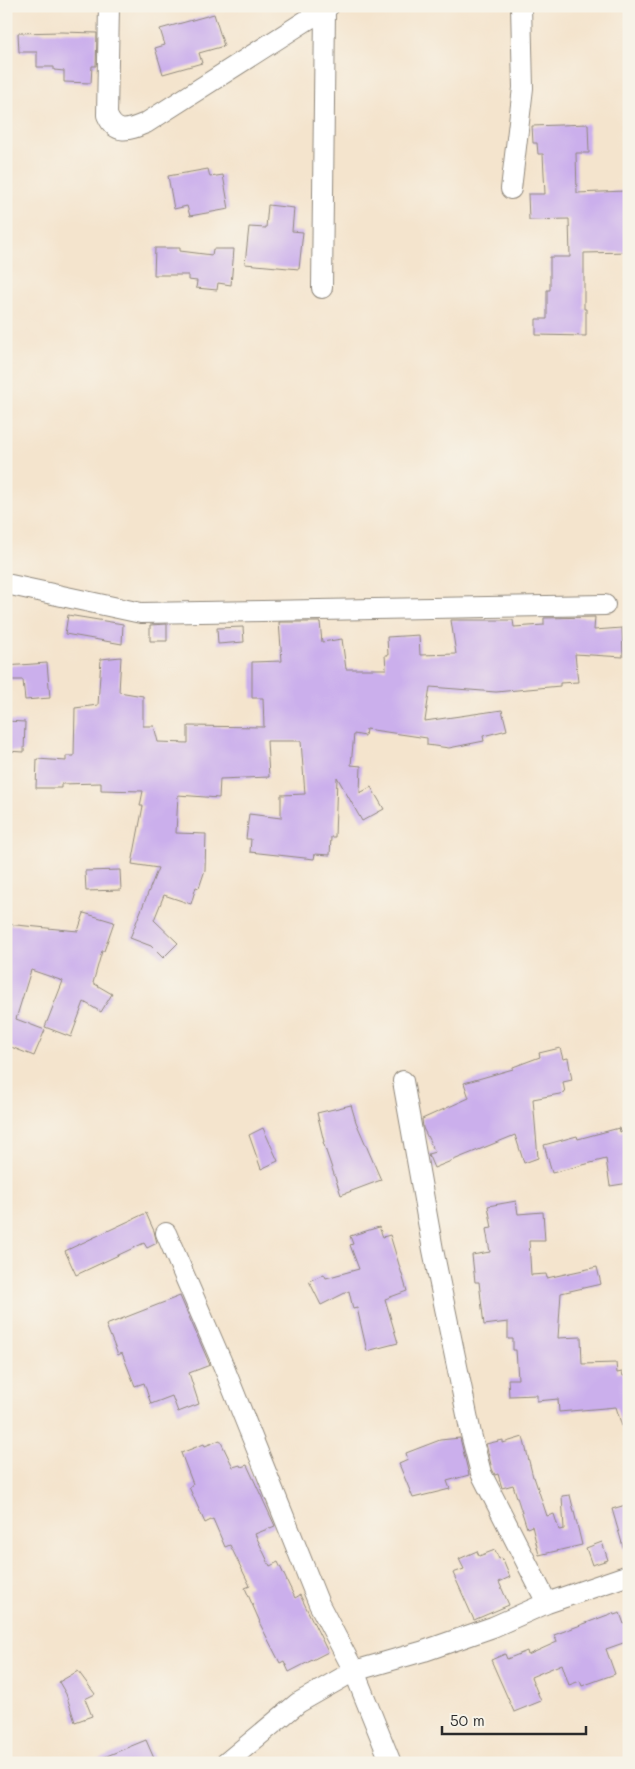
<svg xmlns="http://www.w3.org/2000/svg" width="635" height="1769" font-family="Mali,sans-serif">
  <rect width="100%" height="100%" fill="#f7f3e8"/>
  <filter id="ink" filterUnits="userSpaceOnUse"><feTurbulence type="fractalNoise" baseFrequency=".02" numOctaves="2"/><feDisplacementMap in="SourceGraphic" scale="10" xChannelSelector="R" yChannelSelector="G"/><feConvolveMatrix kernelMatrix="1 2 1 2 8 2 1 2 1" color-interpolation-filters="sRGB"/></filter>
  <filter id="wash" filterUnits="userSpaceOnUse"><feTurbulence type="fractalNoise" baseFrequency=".0096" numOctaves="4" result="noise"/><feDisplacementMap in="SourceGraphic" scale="20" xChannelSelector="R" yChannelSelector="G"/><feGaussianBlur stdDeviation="1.12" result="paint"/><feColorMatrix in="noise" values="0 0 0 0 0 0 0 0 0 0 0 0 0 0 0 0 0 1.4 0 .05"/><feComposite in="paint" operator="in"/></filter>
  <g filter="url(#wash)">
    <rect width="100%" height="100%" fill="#f4e4cd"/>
    <g id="blocks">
      <path fill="#cbafec" d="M214 14 224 46 199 53 202 63 163 74 155 48 165 45 160 29Z
        M61 32 97 33 96 66H92L91 83 64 82V71L54 70V67H37V52H19L18 33Z
        M588 124 589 153H576L577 193 625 191 626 229 629 228V252L584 253V309H586V336L536 335V319H547V290H550V257H570L569 219 529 220 528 194H545L543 154H538L537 143H533L532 126Z
        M208 169 210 177 223 175 229 209 190 216 187 206 174 209 168 176Z
        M268 205 294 208 292 231 303 232 299 269 245 264 249 227 266 228Z
        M155 248H180V251L212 255 213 249H234L231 285 218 283 217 290 196 288 197 281 188 280V275H154Z
        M68 615 123 624 122 644 65 634Z
        M595 617 594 630 622 628 623 657 575 654 578 682 560 683V686L496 692 430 687 425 721 502 710 507 730 483 736 484 741 449 748 427 745V738L366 729 365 736 354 734 351 765 361 766 360 793 371 787 384 809 362 821 337 777 335 837H331L330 855 315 854 314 859 250 852 251 839H246L249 814 281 818V795L305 794 301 741H267L269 777 220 779 219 798 178 795 176 833 206 834 205 870 199 888 196 887 191 904 164 895 154 920 178 943 163 958 151 946 130 938 158 868 132 864 143 806H140L143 791 101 790V783L61 784V788H36L37 759 66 761V756H74L75 708 98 705 101 659 121 657 119 692 143 696V726H154L158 742 188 743V726L264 727 263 698H252V662L282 661 279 622H320L322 642 342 639 346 669H386L385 655H388L387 637 419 635 420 655 456 654 451 620H513L514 627 544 625V618Z
        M167 624V641H150V625Z
        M243 627 244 642 218 644 217 628Z
        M47 663 50 698 25 700 23 680H6V666Z
        M6 721 25 722 24 752 6 751Z
        M120 870 121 890 86 891 85 871Z
        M84 913 114 922 104 951H102L93 983 112 994 101 1012 84 1002 71 1037 45 1027 63 981 31 970 16 1019 45 1030 34 1056 6 1045V924L78 931Z
        M560 1048 563 1059 568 1058 572 1080 563 1082 565 1093 533 1099 538 1158 524 1163 515 1135 434 1168 428 1154 435 1152 423 1128 422 1119 469 1098 464 1083 513 1069V1067L540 1057 539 1053Z
        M351 1105 356 1122 381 1180 341 1195 323 1142H324L317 1113Z
        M263 1128 278 1161 261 1169 249 1135Z
        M619 1128 620 1132 629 1129V1183L610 1186 606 1159 552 1173 544 1145 577 1136 578 1139Z
        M516 1201 518 1214 543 1212 545 1241H529L531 1275 546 1274 547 1278 597 1267 601 1284 561 1293 558 1338 581 1337 582 1364 616 1363 617 1373 622 1372 623 1376 629 1375V1435L625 1436 616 1407 559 1412 558 1399 537 1401V1395L509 1396 508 1379H518L516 1350H513V1339H508V1322L484 1325 479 1282H475L472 1255 490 1252 486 1229 492 1228 488 1206Z
        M146 1213 154 1231 157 1243 147 1248 144 1243 76 1275 65 1251Z
        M379 1227 383 1237 390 1235 407 1291 385 1299 398 1343 367 1351 357 1308 353 1309 349 1291 321 1305 309 1281 324 1274 326 1278 359 1269 350 1245 353 1244 350 1236Z
        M180 1296 210 1365 189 1373 199 1404 178 1412 172 1396 151 1404 144 1383 135 1386 122 1353 118 1355 106 1325Z
        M523 1437 533 1477H534L547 1516 554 1514 559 1530 564 1529 562 1496 570 1495 582 1545 539 1555 532 1526 527 1528 513 1485 502 1488 498 1474 495 1475 492 1469 486 1444 503 1440V1443Z
        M460 1438 469 1475 447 1481 450 1489 413 1498 399 1464 408 1460 406 1453 440 1440Z
        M220 1440 233 1467 240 1465 241 1467 247 1465 275 1526 255 1534 270 1566 278 1562 295 1598 300 1595 328 1652 289 1672 284 1661 280 1663 259 1622H260L245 1588 250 1586 230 1545 225 1547 213 1519 205 1523 189 1487 193 1484 181 1453 204 1444 205 1446Z
        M629 1504V1550H624L612 1509Z
        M602 1542 608 1560 592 1565 586 1548Z
        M495 1550 499 1559 502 1558 510 1577 499 1582 509 1605 474 1620 453 1573 464 1569 459 1559 477 1551 479 1556Z
        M613 1613 614 1615 620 1613 624 1624 629 1622V1641L606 1649 615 1674 582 1686 580 1681 569 1685 562 1664 531 1677 541 1701 514 1712 491 1660 505 1654 507 1659 527 1651 528 1655 557 1642 554 1635Z
        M78 1671 95 1694 85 1699 92 1716 75 1722 66 1694 59 1682Z
        M146 1740 156 1763H92V1762Z"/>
    </g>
  </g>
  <g filter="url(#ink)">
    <use href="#blocks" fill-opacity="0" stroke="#90887c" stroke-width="1"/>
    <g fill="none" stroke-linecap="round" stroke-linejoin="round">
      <g stroke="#90887c" stroke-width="22">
        <path id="minor" d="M109 6 107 115C116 136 129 130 146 123L329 6
          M511 189 523 88 521 6
          M322 288 325 9
          M6 584 141 613 605 605
          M403 1081 433 1250 471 1434 481 1473 547 1603
          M166 1233 223 1365 319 1604 354 1671 391 1763
          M226 1763 298 1703 354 1671 424 1651 493 1627 547 1603 629 1575"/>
      </g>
      <use href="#minor" stroke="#fff" stroke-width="20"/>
    </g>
  </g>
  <rect width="635" height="1769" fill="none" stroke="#f7f3e8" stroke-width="25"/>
  <path d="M442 1726v8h144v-8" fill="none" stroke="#2b2b2b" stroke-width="2.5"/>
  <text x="450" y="1726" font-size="15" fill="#2b2b2b" stroke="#f7f3e8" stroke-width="4" paint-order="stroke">50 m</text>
</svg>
